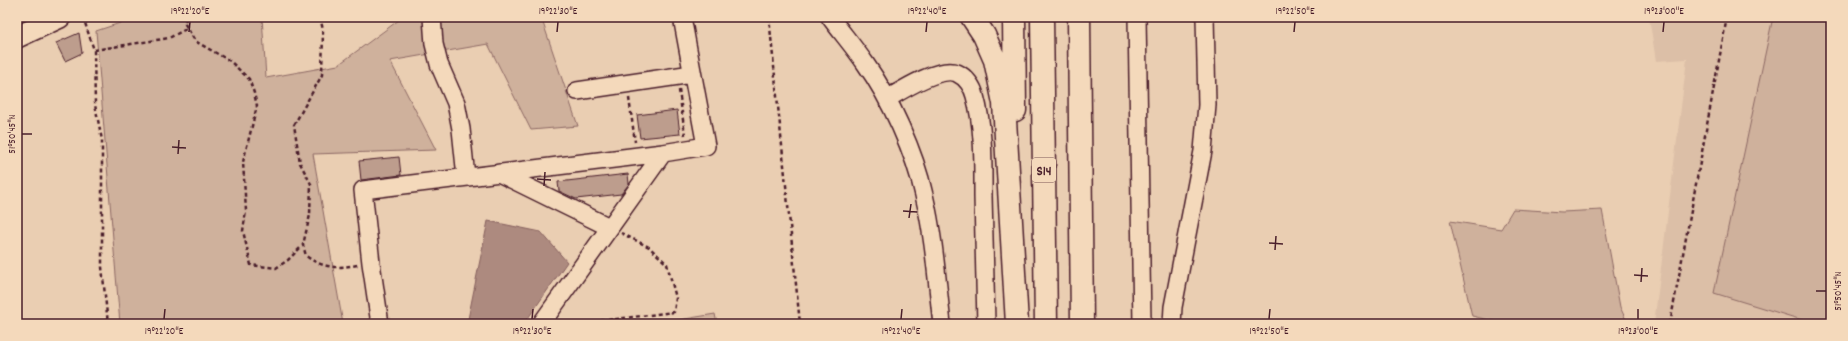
<svg xmlns="http://www.w3.org/2000/svg" width="1848" height="341" font-family="Dekko,sans-serif">
  <rect width="100%" height="100%" fill="#eaceb2"/>
  <filter id="ink" filterUnits="userSpaceOnUse"><feTurbulence type="fractalNoise" baseFrequency=".025" numOctaves="2"/><feDisplacementMap in="SourceGraphic" scale="8" xChannelSelector="R" yChannelSelector="G"/><feConvolveMatrix kernelMatrix="1 2 1 2 8 2 1 2 1" color-interpolation-filters="sRGB"/></filter>
  <g filter="url(#ink)">
    <path fill="#dcbfa7" d="M1649 17H1831V324H1654L1687 59 1656 61Z"/>
    <path fill="#cfb19c" stroke="#8c6864" d="M138 17H262L266 78 338 65 403 17H541L578 126 531 130 488 44 390 61 436 150 313 154 343 324H120L96 31Z
      M1773 17H1831V324H1815L1714 293Z
      M1513 209 1562 212 1602 210 1620 307 1628 324H1506L1472 316 1450 221 1501 229Z
      M715 314 717 324H654Z"/>
    <path fill="#ad8a7f" stroke="#855f5d" d="M488 221 541 232 567 262 524 324H467Z"/>
    <path fill="#bd9d8d" stroke="#4a1f2b" d="M79 33 82 53 65 61 56 43Z
      M677 110 680 134 640 138 637 115Z
      M399 157 401 175 361 180 359 161Z
      M628 174 629 184 621 194 576 199 559 191 558 182Z"/>
    <g fill="none" stroke-linecap="round" stroke-linejoin="round">
      <g stroke="#4a1f2b" stroke-width="20">
        <path id="minor" d="M432 17 434 44 439 64 456 103 461 129 466 177
          M830 17C841 32 854 47 865 63 890 98 915 153 924 195 934 237 937 281 942 324
          M1137 17 1142 324
          M577 91 692 74
          M887 99C902 90 940 66 957 73 966 77 973 87 975 96 984 128 983 163 983 196 984 239 985 281 986 324
          M499 173 609 227
          M380 324 371 263 363 190 663 153 706 146 682 17
          M541 324 663 153
          M1172 324 1173 307 1203 151 1207 105 1205 17"/>
      </g>
      <g stroke="#4a1f2b" stroke-width="24">
        <path id="major" d="M17 37 60 17"/>
      </g>
      <g stroke="#4a1f2b" stroke-width="25">
        <path id="highway" d="M972 17 984 35 995 60 1004 103 1017 324
          M1014 17 1015 110
          M1042 17 1046 324
          M1079 17 1082 324"/>
      </g>
      <path stroke="#4a1f2b" stroke-width="2.5" stroke-dasharray="4 3" stroke-linecap="butt" d="M83 17 94 50 95 105 102 140V267L108 324
        M186 17 185 24 195 41 230 61 249 79 254 93 257 106 243 162 246 211 243 231 251 265 276 268 288 260 303 245
        M320 17 323 30 322 75 294 125 300 163 311 184 310 215 303 245 306 256C324 269 337 268 358 265
        M769 17 800 324
        M94 50 169 38 188 28
        M679 90 685 135
        M629 98 635 142
        M595 324 600 321 674 312 676 298 667 264 649 247 621 233
        M1670 324 1727 17"/>
      <use href="#minor" stroke="#f4d9bb" stroke-width="17"/>
      <use href="#major" stroke="#f4d9bb" stroke-width="21"/>
      <use href="#highway" stroke="#f4d9bb" stroke-width="22"/>
    </g>
  </g>
  <path fill="none" stroke="#4a1f2b" stroke-width="1.5" d="M189 32 190 22M557 32 558 22M926 32 927 22M1294 32 1295 22M1663 32 1664 22M22 134H32M172 147 186 148M178 154 179 140M537 179 551 180M544 186 545 172M903 211 917 212M909 218 911 204M1269 243 1283 244M1275 250 1276 236M1634 275 1648 276M1641 282 1642 268M1816 291H1826M164 319 165 309M532 319 533 309M901 319 902 309M1269 319 1270 309M1638 319V309"/>
  <g text-anchor="middle" stroke-width="3.5" stroke-linejoin="round" paint-order="stroke">
    <rect fill="#f4d9bb" stroke="#7d5756" stroke-width="1" x="1032" y="158" width="24" height="24" rx="3"/>
    <g font-size="14" font-weight="bold" fill="#4a1f2b">
      <text x="1044" y="175">S14</text>
    </g>
  </g>
  <rect width="1848" height="341" fill="none" stroke="#f4d9bb" stroke-width="44"/>
  <rect x="22" y="22" width="1804" height="297" fill="none" stroke="#4a1f2b" stroke-width="1.5"/>
  <g font-size="10" text-anchor="middle" fill="#4a1f2b">
    <text x="190" y="14">19°22'20"E</text>
    <text x="558" y="14">19°22'30"E</text>
    <text x="927" y="14">19°22'40"E</text>
    <text x="1295" y="14">19°22'50"E</text>
    <text x="1664" y="14">19°23'00"E</text>
    <text transform="translate(11 134) rotate(-90)" y="4">51°50'45"N</text>
    <text transform="translate(1837 291) rotate(-90)" y="4">51°50'45"N</text>
    <text x="164" y="334">19°22'20"E</text>
    <text x="532" y="334">19°22'30"E</text>
    <text x="901" y="334">19°22'40"E</text>
    <text x="1269" y="334">19°22'50"E</text>
    <text x="1638" y="334">19°23'00"E</text>
  </g>
</svg>
